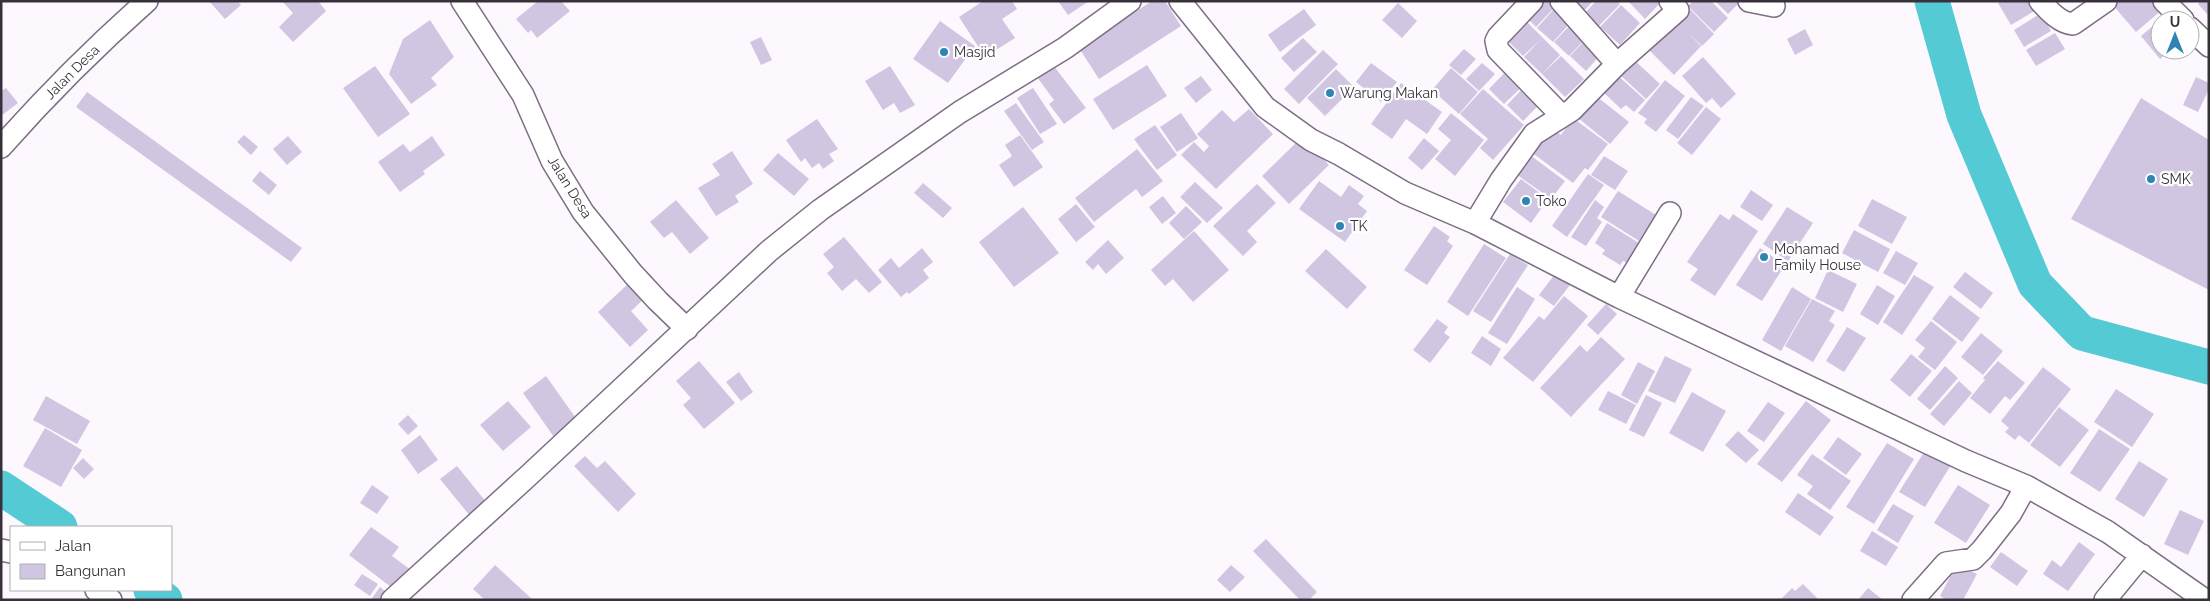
<svg xmlns="http://www.w3.org/2000/svg" width="2210" height="601" font-family="Raleway,sans-serif">
  <rect width="100%" height="100%" fill="#fcf8fd"/>
  <g fill="none" stroke-linecap="round" stroke-linejoin="round">
    <path stroke="#54cad4" stroke-width="35" d="M1932 1 1964 115 2035 284 2082 333 2209 367
      M1 488 60 527
      M151 590 165 600"/>
  </g>
  <path fill="#d0c6e2" d="M209 1H237L241 5 225 19Z
    M282 1H318L326 11 293 42 279 27 293 13Z
    M538 1H561L570 11 537 38 531 30 528 33 516 19Z
    M983 1H1012L1017 9 1002 19 1015 38 985 57 959 17Z
    M1058 1H1089L1068 15Z
    M1152 1H1165L1181 26 1099 79 1079 48Z
    M1539 1H1547L1554 8 1536 27 1525 16Z
    M1571 1H1593L1583 12Z
    M1596 1H1617L1620 4 1599 26 1585 13Z
    M1628 1H1662L1645 19Z
    M1693 1H1711L1728 18 1714 32 1688 6Z
    M1715 1H1738L1739 3 1728 14Z
    M2001 1H2031L2036 10 2011 25 1998 3Z
    M2114 1H2156L2163 9 2136 32 2111 3Z
    M2201 1H2209V16L2198 4Z
    M1398 3 1417 21 1402 38 1382 20Z
    M1621 5 1640 23 1620 45 1600 27Z
    M1687 6 1714 34 1702 46 1688 33 1701 46 1674 75 1645 46Z
    M1555 8 1571 22 1553 42 1537 28Z
    M1304 9 1316 25 1280 52 1268 35Z
    M2041 13 2051 31 2024 47 2014 30Z
    M2167 14 2172 20H2160V50H2170L2160 59 2141 36Z
    M430 20 454 57 431 78 437 85 411 104 389 74 403 39Z
    M1525 20 1560 55 1542 74 1524 57 1540 40 1523 56 1506 39Z
    M940 21 975 46 948 83 913 59Z
    M1572 23 1587 37 1569 56 1554 42Z
    M1805 29 1813 45 1795 55 1787 39Z
    M2055 33 2065 49 2036 66 2026 50Z
    M761 37 772 60 761 65 750 42Z
    M1303 38 1317 52 1294 72 1281 58Z
    M1587 38 1603 52 1586 71 1570 56Z
    M1464 49 1476 59 1461 75 1449 65Z
    M1323 50 1338 64 1299 104 1284 89Z
    M1561 56 1584 79 1565 97 1542 74Z
    M1703 57 1736 94 1721 108 1712 98 1706 103 1682 76Z
    M1632 58 1660 84 1646 99 1618 73Z
    M1050 61 1086 108 1064 124 1049 104 1054 100 1034 73Z
    M1371 63 1397 82 1381 102 1356 82Z
    M1482 63 1495 74 1479 91 1466 79Z
    M1147 65 1167 96 1113 130 1093 99Z
    M375 66 410 114 378 137 343 88Z
    M890 66 915 105 900 113 894 103 883 110 865 81Z
    M1510 67 1526 83 1504 104 1489 89Z
    M1451 68 1478 92 1459 114 1432 90Z
    M1336 69 1354 87 1325 116 1307 98Z
    M1616 74 1645 100 1634 112 1626 105 1621 109 1601 90Z
    M1201 76 1212 90 1196 103 1184 88Z
    M2196 77 2209 83V89L2198 112 2183 105Z
    M1665 80 1685 96 1656 132 1644 123 1647 119 1638 113Z
    M1401 83 1442 112 1427 134 1406 119 1392 139 1371 124Z
    M1527 84 1544 100 1523 121 1507 105Z
    M6 88 18 103 1 116V91Z
    M1033 88 1057 124 1040 134 1017 98Z
    M1483 89 1524 125 1493 160 1480 148 1488 139 1460 114Z
    M87 92 302 248 291 262 76 107Z
    M1596 96 1629 122 1610 144 1578 118Z
    M1691 97 1704 106 1678 139 1666 130Z
    M2141 98 2209 140V290L2071 219Z
    M1016 103 1044 142 1032 150 1004 111Z
    M1706 107 1721 119 1692 155 1677 143Z
    M1249 109 1273 134 1216 189 1181 155 1194 142 1204 152 1209 146 1197 134 1222 110 1234 122Z
    M1181 113 1198 138 1177 152 1160 127Z
    M1451 113 1484 140 1455 176 1435 159 1451 140 1438 129Z
    M1573 118 1608 144 1588 170 1585 168 1573 183 1531 152 1550 127 1561 135Z
    M817 119 838 149 829 154 834 161 823 169 819 163 812 168 805 158 801 162 786 140Z
    M1155 125 1177 155 1157 170 1134 139Z
    M244 135 258 147 251 155 237 142Z
    M1020 135 1043 167 1014 187 999 165 1012 156 1005 145Z
    M288 136 302 152 287 165 273 149Z
    M432 136 445 155 423 171 425 174 400 192 378 162 403 144 410 152Z
    M1302 137 1329 165 1289 204 1262 176Z
    M1424 138 1439 151 1422 170 1408 158Z
    M1137 149 1163 181 1142 197 1136 189 1094 222 1075 198Z
    M732 151 753 184 735 196 739 202 716 216 698 188 720 175 712 164Z
    M778 153 809 179 794 196 763 170Z
    M1530 155 1565 181 1551 199 1516 174Z
    M1604 156 1628 171 1615 190 1591 175Z
    M260 171 277 185 269 195 252 181Z
    M1588 174 1604 185 1567 237 1552 226Z
    M1521 179 1548 199 1531 223 1503 202Z
    M1319 181 1341 197 1349 185 1364 196 1358 204 1367 211 1345 242 1299 209Z
    M1195 182 1223 208 1207 223 1180 197Z
    M923 183 952 208 943 218 914 193Z
    M1257 184 1276 203 1247 231 1257 242 1243 256 1213 226Z
    M1751 190 1773 205 1762 221 1740 207Z
    M1618 191 1656 215 1639 241 1601 217Z
    M1163 196 1176 213 1162 224 1149 207Z
    M1872 199 1907 217 1892 244 1858 226Z
    M676 200 709 238 690 254 672 232 664 238 650 222Z
    M1595 200 1604 207 1597 218 1602 222 1586 246 1571 237Z
    M1076 204 1095 227 1076 242 1058 219Z
    M1186 206 1202 222 1184 239 1169 223Z
    M1023 207 1059 253 1014 287 979 242Z
    M1787 207 1813 223 1788 261 1763 244Z
    M1720 214 1729 220 1733 214 1758 231 1715 296 1690 280 1698 269 1687 262Z
    M1607 223 1642 245 1630 264 1623 261 1620 265 1602 254 1605 250 1595 243Z
    M1434 226 1450 237 1447 241 1453 246 1427 285 1404 270Z
    M1854 230 1890 249 1878 272 1842 253Z
    M1194 231 1229 270 1193 302 1173 279 1165 286 1151 270Z
    M844 237 882 282 869 293 856 279 842 291 827 273 834 267 823 254Z
    M1108 240 1124 258 1106 274 1098 264 1093 270 1085 262Z
    M1484 244 1506 258 1468 316 1447 302Z
    M922 248 933 262 923 270 929 278 909 294 907 292 901 297 878 270 891 258 899 268Z
    M1760 248 1785 265 1762 301 1736 285Z
    M1326 249 1367 287 1347 309 1305 271Z
    M1896 251 1918 263 1905 285 1883 273Z
    M1510 254 1528 265 1491 322 1473 311Z
    M1828 270 1857 284 1843 312 1815 298Z
    M1965 272 1993 293 1981 309 1953 287Z
    M1555 274 1570 285 1554 306 1539 295Z
    M1914 275 1934 287 1902 335 1883 322Z
    M631 281 646 297 631 311 648 330 630 347 598 312Z
    M1877 285 1895 296 1878 325 1860 314Z
    M1517 287 1535 299 1507 344 1488 333Z
    M1792 287 1811 299 1781 351 1762 340Z
    M1950 295 1980 318 1962 342 1932 319Z
    M1564 296 1588 316 1533 382 1503 358 1539 316 1544 320Z
    M1812 299 1835 311 1829 321 1835 325 1813 362 1785 346Z
    M1606 304 1617 314 1598 335 1587 325Z
    M1437 319 1448 327 1444 333 1450 337 1430 363 1413 350Z
    M1931 321 1957 342 1935 370 1918 357 1925 348 1915 340Z
    M1847 327 1866 338 1844 372 1826 361Z
    M1981 333 2003 351 1983 375 1961 357Z
    M1482 336 1501 349 1491 366 1471 353Z
    M1601 337 1625 359 1571 417 1540 388 1580 345 1587 352Z
    M1911 354 1932 371 1910 397 1890 380Z
    M1665 356 1692 369 1675 403 1648 391Z
    M699 361 735 403 704 429 683 405 691 398 676 381Z
    M1998 361 2025 383 2010 400 2005 396 1990 414 1970 398 1985 380 1983 378Z
    M1638 362 1655 371 1637 404 1621 395Z
    M1945 366 1958 378 1930 410 1917 399Z
    M2043 367 2071 389 2029 443 2019 435 2015 440 2005 432 2009 428 2001 421Z
    M739 372 753 392 741 401 726 382Z
    M546 376 578 421 554 437 523 393Z
    M1959 381 1972 393 1944 426 1930 414Z
    M2116 389 2154 414 2132 447 2094 422Z
    M1608 391 1636 405 1626 424 1598 410Z
    M1692 392 1726 411 1703 452 1669 433Z
    M1646 395 1662 403 1644 437 1629 430Z
    M46 396 90 421 77 444 33 420Z
    M508 401 531 427 503 451 480 425Z
    M1806 401 1831 420 1782 482 1757 464Z
    M1768 402 1785 413 1764 442 1747 431Z
    M2059 407 2089 430 2060 467 2030 445Z
    M408 415 418 426 408 435 398 424Z
    M45 428 82 450 61 487 23 466Z
    M2099 429 2130 449 2100 492 2070 473Z
    M1738 431 1759 450 1746 463 1725 445Z
    M420 435 438 460 418 474 401 450Z
    M1838 437 1862 454 1846 475 1823 458Z
    M1887 443 1914 459 1874 524 1846 507Z
    M1926 449 1951 465 1925 507 1899 492Z
    M1812 454 1851 481 1830 510 1807 494 1813 486 1797 475Z
    M585 456 597 468 605 461 636 494 618 512 574 466Z
    M83 458 94 469 84 479 73 468Z
    M2139 461 2168 479 2144 517 2115 499Z
    M457 466 487 503 470 516 440 479Z
    M372 485 389 497 377 514 360 503Z
    M1958 485 1990 505 1966 543 1934 523Z
    M1798 493 1834 517 1820 536 1785 512Z
    M1893 504 1914 516 1898 543 1877 530Z
    M2180 510 2204 521 2188 555 2164 544Z
    M371 527 399 547 392 556 411 570 395 590 349 555Z
    M1872 531 1898 547 1886 566 1860 551Z
    M1266 539 1317 592 1309 600H1300L1253 551Z
    M2079 542 2095 554 2068 591 2043 574 2052 560 2061 567Z
    M2001 552 2028 571 2017 586 1990 567Z
    M1957 564 1977 574 1963 600H1947L1940 596Z
    M495 565 533 600H485L473 589Z
    M1231 565 1245 577 1230 592 1217 580Z
    M362 574 378 584 370 596 354 585Z
    M1803 584 1819 600H1780L1792 588 1795 591Z
    M380 587 391 596 388 600H375L372 598Z
    M1868 588 1883 600H1858Z"/>
  <g fill="none" stroke-linecap="round" stroke-linejoin="round">
    <g stroke="#7e6d84" stroke-width="24">
      <path id="minor" d="M462 1 523 95 552 161 583 212 633 274 658 301 687 329
        M1180 1 1265 107 1311 140 1339 154 1405 193 1475 223 1619 297 1966 461 2026 486 2108 532 2205 600
        M1532 1 1498 37 1496 41 1498 50 1562 116
        M1561 1 1617 64
        M1749 1 1774 6
        M2040 1C2049 11 2060 23 2073 24L2106 1
        M2164 1 2183 20
        M2190 28 2209 46
        M1 147C47 95 95 47 147 1
        M1475 223 1501 180 1534 134 1572 110 1617 64 1678 10 1670 1
        M1619 297 1670 213
        M1 550 11 552
        M96 590 111 600
        M392 600 527 477 769 251 820 210 960 112 1065 48 1130 1
        M1913 600 1946 563 1973 559 1982 550 2011 513 2026 486
        M2105 600 2142 555"/>
    </g>
    <use href="#minor" stroke="#fff" stroke-width="21"/>
  </g>
  <g fill="#2e85b4" stroke="#fff" stroke-width="2">
    <circle cx="944" cy="52" r="5"/>
    <circle cx="1330" cy="93" r="5"/>
    <circle cx="2151" cy="179" r="5"/>
    <circle cx="1526" cy="201" r="5"/>
    <circle cx="1340" cy="226" r="5"/>
    <circle cx="1764" cy="257" r="5"/>
  </g>
  <g text-anchor="middle" stroke-width="4.5" stroke-linejoin="round" paint-order="stroke">
    <g font-size="14" fill="#38313b" stroke="#fff" text-anchor="start">
      <text x="954" y="57">Masjid</text>
      <text x="1340" y="98">Warung Makan</text>
      <text x="2161" y="184">SMK</text>
      <text x="1536" y="206">Toko</text>
      <text x="1350" y="231">TK</text>
      <text x="1774" y="254">Mohamad<tspan x="1774" dy="16">Family House</tspan></text>
    </g>
    <g font-size="14" fill="#38313b" stroke="#fff">
      <text transform="translate(72 72) rotate(-45)" y="5">Jalan Desa</text>
      <text transform="translate(570 187) rotate(58)" y="5">Jalan Desa</text>
    </g>
  </g>
  <rect width="2210" height="601" fill="none" stroke="#38313b" stroke-width="5"/>
  <rect x="10" y="526" width="162" height="65" fill="#ffffff" stroke="#afadb1"/>
  <rect x="20" y="542" width="25" height="8" fill="#ffffff" stroke="#afadb1"/>
  <text x="55" y="551" font-size="15" fill="#38313b">Jalan</text>
  <rect x="20" y="564" width="25" height="15" fill="#d0c6e2" stroke="#afadb1"/>
  <text x="55" y="576" font-size="15" fill="#38313b">Bangunan</text>
  <g transform="translate(2175 35)"><circle r="24" fill="#ffffff" stroke="#afadb1"/>
  <path d="M0-4L9 19L0 12L-9 19Z" fill="#2e85b4"/>
  <text y="-8" font-size="14" font-weight="bold" text-anchor="middle" fill="#38313b">U</text>
  </g>
</svg>
